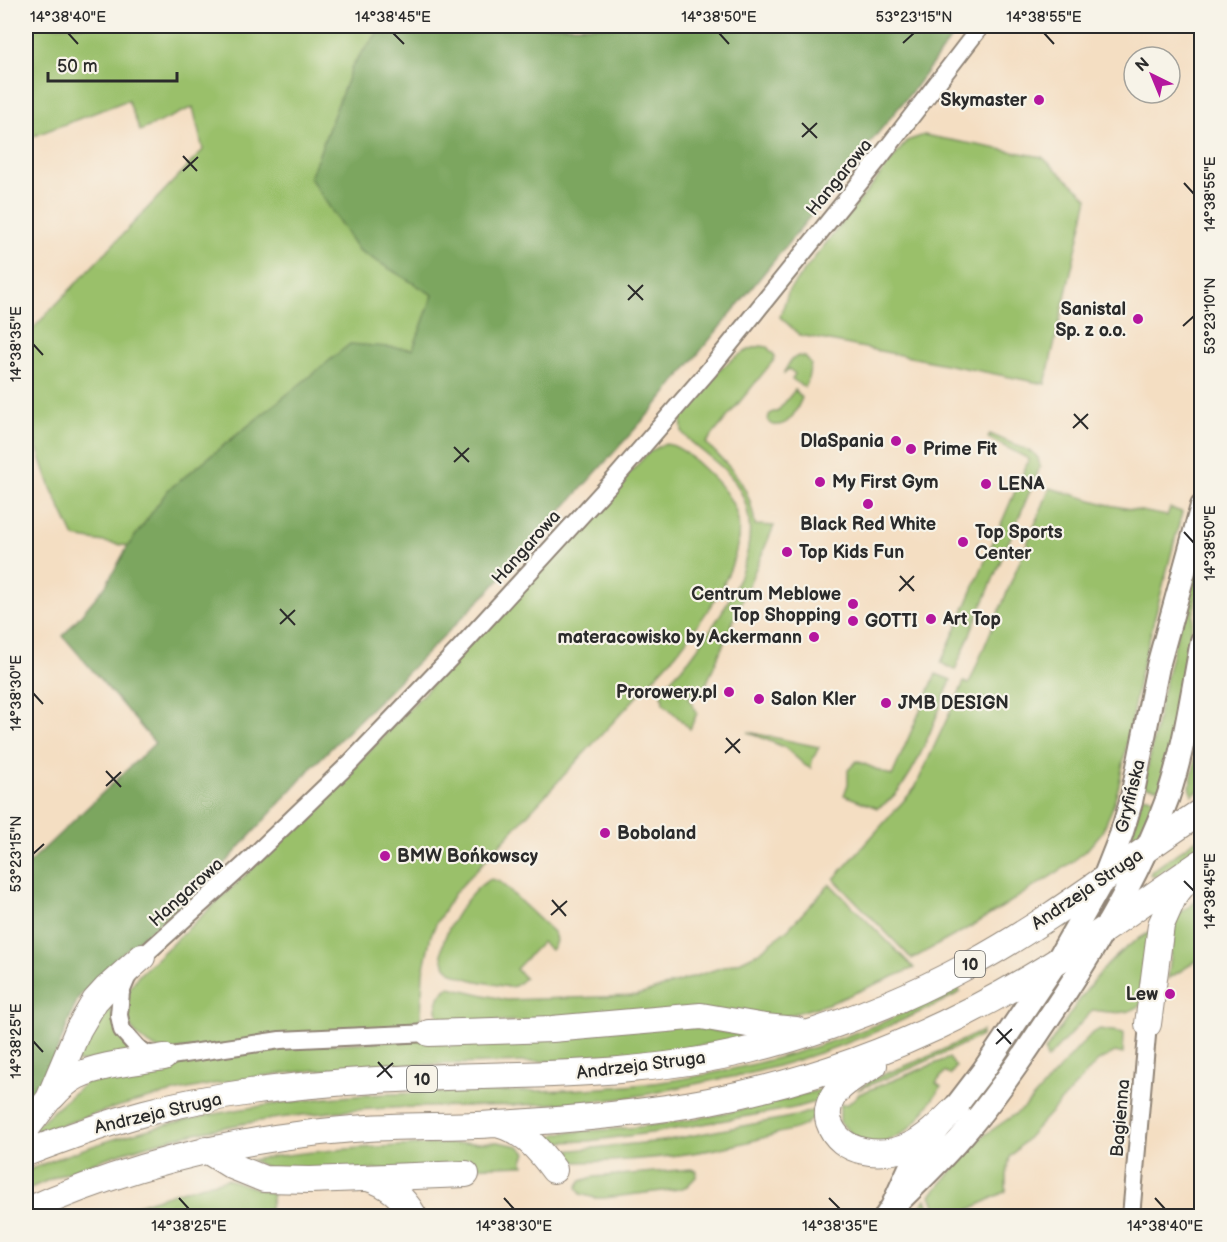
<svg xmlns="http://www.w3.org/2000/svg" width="1227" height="1242" font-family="'Balsamiq Sans',sans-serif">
  <rect width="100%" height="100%" fill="#f7f3e8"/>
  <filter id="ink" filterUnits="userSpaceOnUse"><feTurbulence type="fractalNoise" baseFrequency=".0167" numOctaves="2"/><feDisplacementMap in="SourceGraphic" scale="12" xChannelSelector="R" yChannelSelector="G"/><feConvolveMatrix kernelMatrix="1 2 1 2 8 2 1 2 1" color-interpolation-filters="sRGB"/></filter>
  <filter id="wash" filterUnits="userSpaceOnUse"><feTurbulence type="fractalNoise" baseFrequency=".008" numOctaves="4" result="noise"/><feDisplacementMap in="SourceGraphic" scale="24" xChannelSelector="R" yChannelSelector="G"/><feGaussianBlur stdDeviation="1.35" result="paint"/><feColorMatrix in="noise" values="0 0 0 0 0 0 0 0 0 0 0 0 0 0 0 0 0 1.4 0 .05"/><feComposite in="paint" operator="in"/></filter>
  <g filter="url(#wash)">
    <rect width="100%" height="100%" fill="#f4dec2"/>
    <path fill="#9ac06b" stroke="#62764b" stroke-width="1.5" d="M26 26H901L230 649 128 546 74 537 51 488 26 416V336L203 150 193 107 140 131 128 100 26 139Z
      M924 135 1042 157 1088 198 1045 384 800 335 780 317 789 290 907 141Z
      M761 346 767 347 775 356 774 360 706 443C733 470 750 484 755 525L774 526 702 694 695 691 689 698 697 713 690 729 663 703 662 691C669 680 680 670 689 660 726 610 777 538 732 478 718 460 696 450 682 432L681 417C698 392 729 352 761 346Z
      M798 356 805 357 811 364 807 384 804 387 792 379 795 374 789 369 784 374V372L791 360Z
      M795 390 802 398C796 411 790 427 773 425L768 421 769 415 773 412H777Z
      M990 434 1034 453 1038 458 1040 467 955 670 941 663 1029 459 988 438Z
      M664 444C680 444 695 461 706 471 719 483 732 497 737 515 748 562 703 619 676 654L454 894 437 922 431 935 423 972 421 1017 412 1026 163 1051C137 1042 118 1021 128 991 130 986 136 980 139 975L287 836 353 769 649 452Z
      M1050 488 1109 505 1167 516 1170 508 1182 512 1140 674 1119 785 1112 809 1102 832 1086 851 1064 868 977 923 912 959 834 879 915 788 964 682 969 684Z
      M1201 539V565L1176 728 1160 789 1144 786 1162 696Z
      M936 674 951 680C936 715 912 794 877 808L844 795 848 784V770L857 761 892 776Z
      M1201 731V788L1192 795 1190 786Z
      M748 732 819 747 812 761 811 768 806 766 784 747Z
      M1142 796 1157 799 1144 827 1133 839 1131 837Z
      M1201 836V845L1155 877 1150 875 1151 872Z
      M492 879 500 882 553 932C557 938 557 944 551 950L542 942 516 969 525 978 515 986 509 987C495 984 461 980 451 971 446 967 442 961 442 955 439 935 473 884 492 879Z
      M830 884 914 968 831 1003 779 1018 441 1022C434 1010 436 993 450 987L506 1000 636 996 741 961 758 953 788 929Z
      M1201 898V958L1168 979 1176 916Z
      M1155 930 1143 1003C1128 1017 1111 1012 1093 1010L1047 1059 1045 1051C1076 1006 1103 954 1155 930Z
      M958 987 960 992 953 996C888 1029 818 1057 747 1074 730 1078 712 1080 695 1084 671 1089 648 1095 624 1098 524 1110 422 1102 322 1113 220 1123 118 1147 26 1190V1171C135 1125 249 1102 367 1095 470 1089 573 1096 675 1080 774 1064 869 1034 958 987Z
      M112 1001 111 1011 133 1055 111 1061 72 1062 85 1030Z
      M679 1025 748 1036C707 1045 665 1053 623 1057 514 1066 405 1061 297 1072 205 1081 114 1103 28 1138L27 1134 91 1078 280 1047Z
      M1100 1029 1124 1033 1123 1054 1115 1052 1098 1061 1010 1157 1006 1174V1191L957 1216H939L931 1195 982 1137 1024 1108 1091 1034Z
      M982 1031 981 1036 914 1067 857 1090 873 1079 932 1055Z
      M949 1058 956 1067 950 1075 945 1072 936 1083 941 1087C927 1106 914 1133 889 1139L888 1145 860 1143 840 1122V1105L848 1104 859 1094Z
      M823 1089 822 1100 794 1108 658 1132 589 1141 557 1142 550 1144 551 1137 559 1133C582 1131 605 1130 628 1128 695 1122 759 1107 823 1089Z
      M817 1109 819 1111C815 1115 810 1120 806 1124 799 1129 788 1131 779 1133 715 1154 645 1161 577 1162L564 1159 554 1152 663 1141 796 1116Z
      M497 1142 519 1146 526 1153 523 1161 524 1165 279 1173 251 1160C333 1147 414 1145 497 1142Z
      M692 1169 697 1171 696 1177 687 1186 679 1189 604 1198H595L581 1194 577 1187 581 1181 593 1177Z
      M227 1179 273 1194 268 1216H105L177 1192Z
      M926 1199 932 1216H914Z"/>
    <path fill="#7ba65f" stroke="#536845" stroke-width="1.5" d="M383 26H960L913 90 654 408 489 591 313 766 203 888 116 958 78 998 46 1079 26 1105V866L155 743 63 636 106 585 128 546 168 490 350 344 413 349 433 295 358 250 310 178 353 64Z"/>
  </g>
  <g filter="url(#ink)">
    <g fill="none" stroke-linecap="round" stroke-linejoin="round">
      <g stroke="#908476" stroke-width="20">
        <path id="street" d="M429 1033 280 1040 164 1057 146 1053 138 1048 122 1030 119 1015 121 992 127 978 142 957 243 866 349 764 458 650 611 483 709 370 878 160 981 26
          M1131 1216 1148 1024"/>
      </g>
      <g stroke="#908476" stroke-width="26">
        <path id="secondary" d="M900 1200C924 1177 948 1153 969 1128 1005 1085 1036 1037 1067 990 1107 928 1143 866 1168 797 1185 746 1192 693 1202 641
          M886 1216 892 1207 911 1165 983 1071 1057 961 1104 878 1121 835 1131 802 1158 666 1202 506"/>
      </g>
      <g stroke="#908476" stroke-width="28">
        <path id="primary" d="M1148 1024 1161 925 1174 896 1189 877
          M429 1033 552 1029 701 1016 765 1027 796 1030
          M874 1065C861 1073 846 1080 836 1092 829 1101 826 1112 829 1122 840 1155 882 1158 909 1146 927 1138 942 1122 956 1108
          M52 1097C59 1089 67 1081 77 1076 101 1064 137 1062 164 1057
          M497 1124C523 1131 538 1148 554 1170
          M26 1129 49 1099 78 1030 95 1001 106 989 142 957
          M206 1150 232 1166 264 1179 310 1180 466 1174
          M26 1153C65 1138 104 1124 144 1113 215 1094 289 1086 362 1081 491 1072 622 1081 749 1050 827 1031 901 1002 971 964 1052 920 1125 862 1202 811
          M368 1178C389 1184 404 1199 414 1216
          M26 1211C129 1164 240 1138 353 1129 401 1125 449 1127 497 1124 568 1120 640 1114 709 1101 830 1078 942 1032 1046 968 1099 935 1150 897 1202 862"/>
      </g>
      <use href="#street" stroke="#fff" stroke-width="16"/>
      <use href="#secondary" stroke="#fff" stroke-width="22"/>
      <use href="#primary" stroke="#fff" stroke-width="26"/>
    </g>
  </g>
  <path fill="none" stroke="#2b2b2b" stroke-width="2" d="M68 33 78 44M393 33 404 44M719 33 729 44M1044 33 1054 44M903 43 914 33M802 123 817 138M802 137 817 123M183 156 197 171M183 171 198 157M1184 183 1194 194M628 285 643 300M628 300 643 285M1183 326 1194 316M33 344 43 355M1074 414 1088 429M1073 428 1088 414M454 447 469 462M454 462 469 448M1184 532 1194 543M900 576 914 591M899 591 914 576M280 609 295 625M280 624 295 610M33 693 43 704M726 738 740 753M725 753 740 739M106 771 121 787M106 786 121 772M33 854 44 844M1184 881 1194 891M552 900 566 916M551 915 567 901M997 1029 1011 1044M33 1041 43 1052M996 1044 1012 1029M378 1062 392 1078M377 1077 393 1063M179 1198 189 1209M504 1198 514 1209M829 1198 840 1209M1155 1198 1165 1209"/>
  <g fill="#b5179e" stroke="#f7f3e8" stroke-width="2">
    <circle cx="1039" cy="100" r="6"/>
    <circle cx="1138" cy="319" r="6"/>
    <circle cx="896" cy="441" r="6"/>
    <circle cx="911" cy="449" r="6"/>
    <circle cx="820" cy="482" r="6"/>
    <circle cx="986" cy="484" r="6"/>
    <circle cx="868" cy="504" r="6"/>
    <circle cx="963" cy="542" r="6"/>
    <circle cx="787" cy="552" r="6"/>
    <circle cx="853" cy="604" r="6"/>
    <circle cx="931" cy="619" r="6"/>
    <circle cx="853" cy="621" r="6"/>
    <circle cx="814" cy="637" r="6"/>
    <circle cx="729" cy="692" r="6"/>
    <circle cx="759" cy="699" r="6"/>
    <circle cx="886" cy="703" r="6"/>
    <circle cx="605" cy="833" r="6"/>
    <circle cx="385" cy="856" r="6"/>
    <circle cx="1170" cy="994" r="6"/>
  </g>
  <g text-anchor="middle" stroke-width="4.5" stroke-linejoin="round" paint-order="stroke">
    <g fill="#f7f3e8" stroke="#686764" stroke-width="1.5">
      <rect x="955" y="951" width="30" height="26" rx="4.5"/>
      <rect x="407" y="1066" width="30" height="26" rx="4.5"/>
    </g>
    <g font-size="16" font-weight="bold" fill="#2b2b2b">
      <text x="970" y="970">10</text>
      <text x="422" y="1085">10</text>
    </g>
    <g font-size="18" font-weight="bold" fill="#2b2b2b" stroke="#f7f3e8" text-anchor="start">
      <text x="1027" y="106" text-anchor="end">Skymaster</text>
      <text x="1126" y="315" text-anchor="end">Sanistal<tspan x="1126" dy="21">Sp. z o.o.</tspan></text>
      <text x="884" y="447" text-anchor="end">DlaSpania</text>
      <text x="923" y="455">Prime Fit</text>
      <text x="832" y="488">My First Gym</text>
      <text x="998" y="490">LENA</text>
      <text x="868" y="530" text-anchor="middle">Black Red White</text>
      <text x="975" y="538">Top Sports<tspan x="975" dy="21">Center</tspan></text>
      <text x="799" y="558">Top Kids Fun</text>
      <text x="841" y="600" text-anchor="end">Centrum Meblowe<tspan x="841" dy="21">Top Shopping</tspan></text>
      <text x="943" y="625">Art Top</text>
      <text x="865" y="627">GOTTI</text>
      <text x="802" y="643" text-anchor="end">materacowisko by Ackermann</text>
      <text x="717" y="698" text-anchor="end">Prorowery.pl</text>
      <text x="771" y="705">Salon Kler</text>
      <text x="898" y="709">JMB DESIGN</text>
      <text x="617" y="839">Boboland</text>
      <text x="397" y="862">BMW Bońkowscy</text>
      <text x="1158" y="1000" text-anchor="end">Lew</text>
    </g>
    <g font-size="18" fill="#2b2b2b" stroke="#f7f3e8">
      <text transform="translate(839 177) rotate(-51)" y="6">Hangarowa</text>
      <text transform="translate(526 547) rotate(-48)" y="6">Hangarowa</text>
      <text transform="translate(1130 796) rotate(-76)" y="6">Gryfińska</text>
      <text transform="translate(1087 889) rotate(-34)" y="6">Andrzeja Struga</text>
      <text transform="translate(186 892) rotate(-42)" y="6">Hangarowa</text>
      <text transform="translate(641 1065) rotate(-7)" y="6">Andrzeja Struga</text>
      <text transform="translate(158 1113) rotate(-13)" y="6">Andrzeja Struga</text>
      <text transform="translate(1120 1118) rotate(-85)" y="6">Bagienna</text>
    </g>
  </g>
  <rect width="1227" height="1242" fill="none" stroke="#f7f3e8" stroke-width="66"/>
  <g transform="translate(1152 75) rotate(317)"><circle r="28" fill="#f7f3e8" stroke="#a5a39c" stroke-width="1.5"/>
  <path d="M0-4.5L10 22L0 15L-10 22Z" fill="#b5179e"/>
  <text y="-9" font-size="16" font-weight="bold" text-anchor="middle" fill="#2b2b2b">N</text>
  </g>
  <path d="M48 72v9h129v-9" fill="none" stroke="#2b2b2b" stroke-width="3"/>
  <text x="57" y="72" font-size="18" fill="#2b2b2b" stroke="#f7f3e8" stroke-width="4.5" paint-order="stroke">50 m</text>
  <rect x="33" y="33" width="1161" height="1176" fill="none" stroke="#2b2b2b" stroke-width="2"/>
  <g font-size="15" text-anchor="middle" fill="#2b2b2b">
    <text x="68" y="22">14°38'40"E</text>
    <text x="393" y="22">14°38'45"E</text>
    <text x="719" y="22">14°38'50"E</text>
    <text x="914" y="22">53°23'15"N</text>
    <text x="1044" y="22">14°38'55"E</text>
    <text transform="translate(1210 194) rotate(-90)" y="5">14°38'55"E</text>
    <text transform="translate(1210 316) rotate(-90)" y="5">53°23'10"N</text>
    <text transform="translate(16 344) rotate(-90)" y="5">14°38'35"E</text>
    <text transform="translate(1210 543) rotate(-90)" y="5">14°38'50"E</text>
    <text transform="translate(16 693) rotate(-90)" y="5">14°38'30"E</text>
    <text transform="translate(16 854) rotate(-90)" y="5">53°23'15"N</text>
    <text transform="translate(1210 891) rotate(-90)" y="5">14°38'45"E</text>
    <text transform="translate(16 1041) rotate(-90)" y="5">14°38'25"E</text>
    <text x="189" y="1231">14°38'25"E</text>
    <text x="514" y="1231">14°38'30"E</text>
    <text x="840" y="1231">14°38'35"E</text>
    <text x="1165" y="1231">14°38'40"E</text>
  </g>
</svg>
